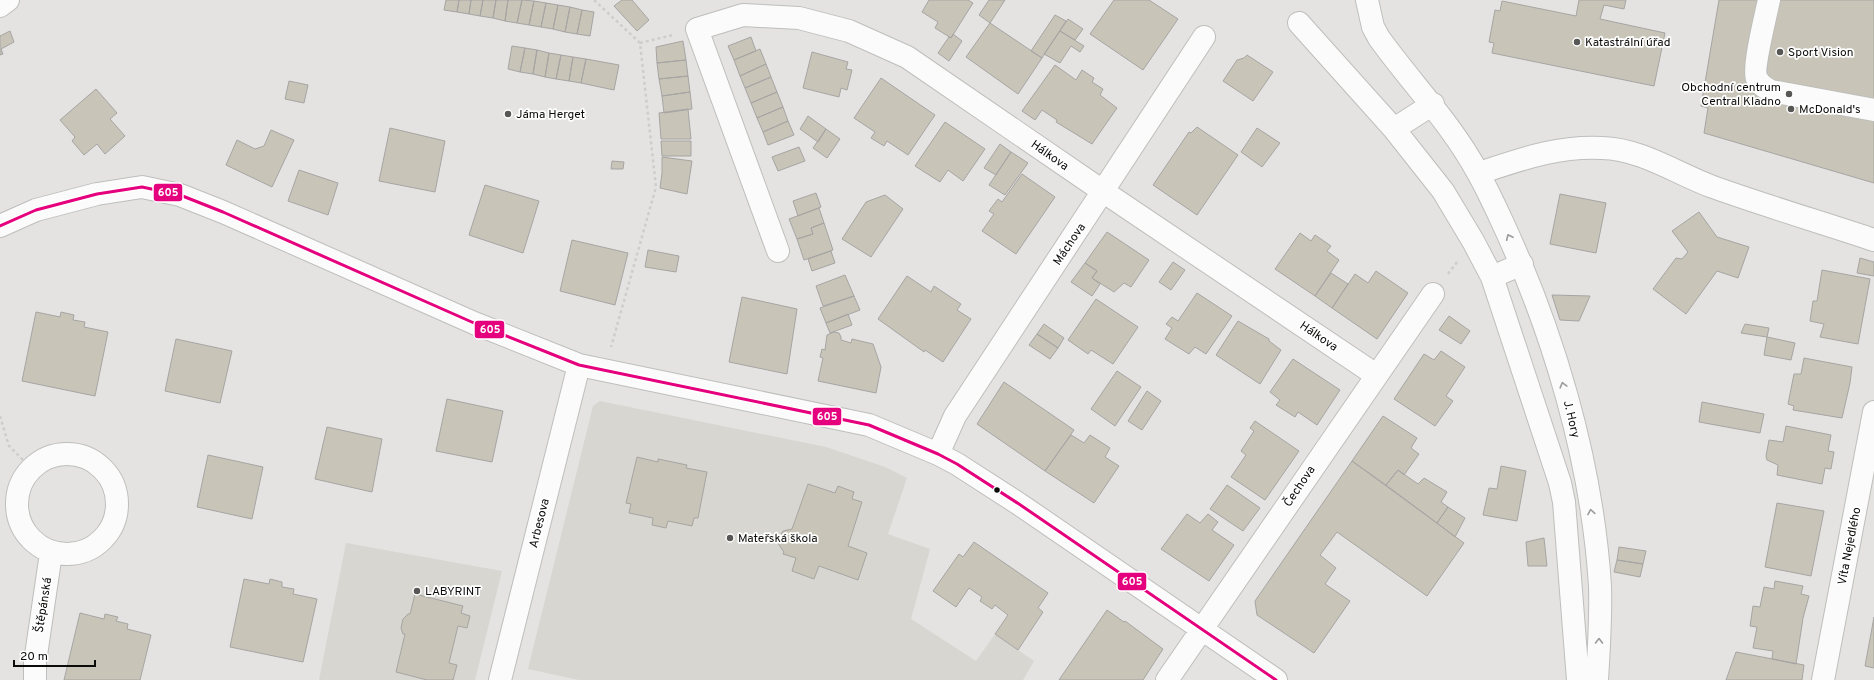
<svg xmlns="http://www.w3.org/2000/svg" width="1874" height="680" font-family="Overpass,sans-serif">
  <rect width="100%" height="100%" fill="#e4e3e2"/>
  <path fill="#d7d6d0" d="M600 401 826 447 885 467 907 478 888 534 930 549 911 619 976 661 995 634 1034 661 1023 680H579L528 669 593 406Z
    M346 543 502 571 475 680H319Z"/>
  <path fill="#c8c4b7" stroke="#a6a5a4" d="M446 0H459L457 12 444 10Z
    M459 0H471L469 14 457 12Z
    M471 0H483L480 16 469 14Z
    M483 0H496L493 18 480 16Z
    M496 0H508L505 21 493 18Z
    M508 0H522L517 23 505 21Z
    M522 0 534 1 529 25 517 23Z
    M622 0H632L649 20 637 31 614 6Z
    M929 0H968L973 3 951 38 935 28 938 22 922 12Z
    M989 0H1005L990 23 979 15Z
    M1114 0H1149L1178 19 1143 70 1090 34Z
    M1579 0H1626L1624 9 1604 5 1600 19 1665 33 1654 86 1492 53 1494 43 1489 42 1495 10 1500 11 1502 1 1576 16Z
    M1719 0H1874V183L1704 133 1708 108 1701 106Z
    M534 1 546 3 541 27 529 25Z
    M546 3 558 5 553 29 541 27Z
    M558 5 570 7 565 32 553 29Z
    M570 7 582 10 577 34 565 32Z
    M582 10 594 12 590 36 577 34Z
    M1055 15 1066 21 1042 58 1031 51Z
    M1068 19 1083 29 1075 40 1060 31Z
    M990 23 1042 58 1018 94 966 57Z
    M10 31 14 42 1 49 3 54 0 55V36Z
    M1060 31 1084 46 1080 52 1071 46 1060 63 1044 54Z
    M953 34 962 41 949 61 938 53 949 37 951 38Z
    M751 37 756 51 734 60 728 46Z
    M683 41 686 60 657 63 656 47Z
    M512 46 525 48 520 72 508 69Z
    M525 48 537 50 533 74 520 72Z
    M760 49 766 64 740 76 734 60Z
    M537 50 549 53 545 77 533 74Z
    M812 52 848 62 846 69 852 70 847 90 841 88 839 97 803 88Z
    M549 53 561 55 556 79 545 77Z
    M561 55 573 57 569 81 556 79Z
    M1247 55 1273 72 1253 101 1223 81 1237 60 1244 58Z
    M573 57 586 59 581 83 569 81Z
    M586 59 619 65 614 90 581 83Z
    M686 60 688 76 659 79 657 63Z
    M766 64 771 77 745 88 740 76Z
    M1055 65 1076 80 1082 70 1094 78 1092 82 1103 89 1100 95 1117 108 1092 144 1056 122 1057 120 1042 110 1035 120 1022 111Z
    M688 76 690 92 662 96 659 79Z
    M771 77 777 92 751 103 745 88Z
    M881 78 935 115 908 155 887 141 884 146 871 138 875 132 854 118Z
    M289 81 308 85 304 103 285 99Z
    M96 89 117 113 110 119 125 136 105 154 97 144 84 155 72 141 75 137 60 120Z
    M690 92 692 109 664 113 662 96Z
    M777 92 783 107 757 118 751 103Z
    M783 107 788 121 763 132 757 118Z
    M688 109 691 139H661L659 113Z
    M808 116 826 129 818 142 800 129Z
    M788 121 794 135 768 145 763 132Z
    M945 122 985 149 963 181 948 170 940 182 915 166Z
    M1197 127 1238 155 1197 215 1153 185 1189 132 1191 133Z
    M390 128 445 141 435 192 379 181Z
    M1257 128 1280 143 1262 167 1241 152Z
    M826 129 840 139 827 158 813 148Z
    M271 130 294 140 272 187 226 165 237 140 255 149 264 146Z
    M661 141H691V156H662Z
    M1000 144 1011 152 996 175 984 168Z
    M799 147 805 161 778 171 772 157Z
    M1011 152 1028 163 1005 195 989 185Z
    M662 157 692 161 687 194 660 188 662 173Z
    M612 161 624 162 623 169H611Z
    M299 170 338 183 328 215 288 201Z
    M1022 174 1055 197 1016 254 982 231 994 214 989 211 998 199 1002 202Z
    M485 185 539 201 523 253 469 235Z
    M816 193 821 207 798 216 793 201Z
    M1560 194 1606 203 1596 253 1550 244Z
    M885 195 903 209 871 257 842 239 866 202Z
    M819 208 824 223 811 228 813 234 797 239 789 219Z
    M1699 212 1717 237 1749 247 1738 278 1717 271 1686 314 1653 289 1676 258 1682 259 1688 252 1672 231Z
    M824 223 833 250 804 260 797 239 813 234 811 228Z
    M1107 232 1149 260 1131 287 1124 283 1114 292 1092 278 1097 271 1085 263Z
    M1300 233 1311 241 1315 235 1331 246 1327 251 1339 260 1315 296 1275 269Z
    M572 240 628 253 615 305 560 291Z
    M648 250 679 256 676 272 645 267Z
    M831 251 835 263 812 271 808 259Z
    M1860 258 1874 262V276L1857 273Z
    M1173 262 1185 270 1171 290 1159 282Z
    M1085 263 1097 271 1092 278 1100 284 1092 296 1071 282Z
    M1822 270 1870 279 1858 344 1820 337 1824 324 1810 321 1813 301H1817Z
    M1376 271 1408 293 1377 339 1332 308 1355 274 1368 283Z
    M1331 273 1348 284 1332 308 1315 296Z
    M845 275 854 296 823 306 816 286Z
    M907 276 931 292 934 286 961 304 957 310 971 319 943 362 925 350 924 352 878 319Z
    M1197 293 1232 316 1206 354 1195 347 1189 354 1165 339 1172 328 1166 324 1172 317 1178 321Z
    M1552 295 1590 296 1579 321 1560 320Z
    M854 296 860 310 826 323 820 308Z
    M742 297 797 309 787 374 729 362Z
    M1096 299 1138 327 1113 364 1091 350 1088 354 1068 340Z
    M36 312 60 317 61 312 74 315 73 320 85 322 84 327 108 332 95 396 22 381Z
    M848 314 852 325 830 333 826 323Z
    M1449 316 1470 331 1461 344 1439 330Z
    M1238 321 1269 339V341L1281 350 1260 384 1216 355Z
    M1044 324 1064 338 1058 348 1037 334Z
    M1745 324 1769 328 1767 337 1741 333Z
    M834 332 839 333 841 337V340L851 343 852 339 873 344 881 367 876 393 818 381 823 358 820 357 822 349 825 350 827 335Z
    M1037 334 1058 348 1050 359 1029 345Z
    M1767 337 1795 343 1791 360 1764 355Z
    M176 339 232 351 220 403 165 391Z
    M1441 351 1465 367 1446 396 1453 401 1435 426 1394 399 1424 354 1434 360Z
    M1804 358 1852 367 1850 383 1842 418 1793 410 1794 406 1788 404 1794 374H1801Z
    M1293 359 1340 390 1317 425 1298 412 1295 417 1276 405 1280 400 1270 392Z
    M1117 371 1141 387 1115 426 1091 409Z
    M1004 382 1074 430 1045 471 977 424Z
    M1147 391 1161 401 1142 430 1128 421Z
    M447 399 503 411 492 462 436 451Z
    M1702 402 1764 414 1760 433 1699 422Z
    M1383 416 1417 438 1411 448 1419 454 1404 475 1398 470 1386 485 1352 461Z
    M1255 421 1299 451 1265 500 1231 477 1246 455 1241 451 1254 431 1250 428Z
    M1786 426 1831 435 1828 451 1834 452 1831 469 1825 468 1822 484 1777 475 1778 465 1767 460 1766 456 1769 440 1783 442Z
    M327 427 382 439 372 492 315 479Z
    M1071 435 1084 443 1090 435 1110 448 1105 457 1119 466 1094 503 1045 471Z
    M208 455 263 467 252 519 197 507Z
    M637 457 658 462V459L687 465 686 468 707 472 698 518H694L692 526 668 521 666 528 652 525 653 518 629 513 631 504 626 503Z
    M1352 461 1464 543 1427 596 1337 532 1320 555 1336 568 1325 584 1350 601 1314 653 1257 615 1255 601Z
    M1501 466 1526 471 1517 521 1483 515 1489 488 1497 489Z
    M1398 470 1418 484 1424 478 1447 492 1441 502 1448 507 1437 523 1386 485Z
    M808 484 835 493 838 486 854 492 852 499 862 502 848 546 867 553 858 580 819 566 814 579 792 571 796 558 783 554 784 552 779 545 778 539 783 531 792 529Z
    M1227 485 1260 508 1243 531 1210 509Z
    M1777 503 1824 511 1811 576 1765 567Z
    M1448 507 1465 518 1455 537 1437 523Z
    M1187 514 1200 523 1208 514 1218 522 1212 530 1234 545 1209 581 1161 549Z
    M1544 538 1547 566H1528L1526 542Z
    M974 542 1048 593 1038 608 1043 612 1018 650 995 634 1008 615 995 605 992 609 980 601 982 597 969 588 956 607 933 591 959 554 963 557Z
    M1619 547 1646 551 1643 564 1617 560Z
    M1617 560 1643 564 1640 577 1614 572Z
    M244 579 269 584 270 579 282 582V587L294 589 293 594 317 599 303 662 230 647Z
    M1775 581 1803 586 1801 594 1809 596 1803 618 1796 664 1772 659 1773 651 1753 648 1757 627 1750 626 1753 606 1760 607 1764 587 1774 589Z
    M415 594 463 606 461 613 470 616 467 628 458 626 449 663 457 665 453 680H427L396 672 405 634H403L401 628 403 619 408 614H410Z
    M1107 610 1124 622 1125 621 1163 649 1152 666 1143 680H1059Z
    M80 613 104 619 105 614 118 617 116 621 128 624 127 629 151 635 140 680H64Z
    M1874 617V668L1865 666Z
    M1736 652 1804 665 1802 680H1726Z"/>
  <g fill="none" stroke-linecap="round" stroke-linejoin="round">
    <g stroke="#bebebc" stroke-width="24">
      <path id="minor" d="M1367 0 1373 27 1379 38C1412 84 1451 123 1478 173 1486 187 1493 202 1500 217 1553 330 1592 460 1600 586 1601 617 1599 649 1597 680
        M1769 0C1766 14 1752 70 1757 79 1760 85 1765 88 1771 91L1874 110
        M0 6 8 0
        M1299 23 1394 129 1433 104
        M1394 129 1443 191 1473 241 1492 277 1522 264
        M1479 173C1522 159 1556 146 1602 148 1642 149 1677 174 1713 187 1766 206 1820 222 1874 240
        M0 226 36 210 97 194 142 187 180 195 223 212 474 323 579 365 869 425 938 454 957 464 1019 504 1276 680
        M778 251 697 29 743 15 799 18 849 31 907 57 1104 192 1376 375
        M1492 277 1560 483 1564 502 1578 680
        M17 504a50 50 0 1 1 100 0a50 50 0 1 1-100 0Z
        M938 454 955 416 1204 37
        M35 680V662L51 553
        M500 680 579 365
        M1167 680 1433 294
        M1823 680 1874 412"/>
    </g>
    <path stroke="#cdcdcd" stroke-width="2.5" stroke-dasharray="3 3" stroke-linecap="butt" d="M594 0 640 43 656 187 611 347
      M640 43 673 35
      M1448 274 1457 262
      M0 416 9 446 31 468"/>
    <use href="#minor" stroke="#fbfbfb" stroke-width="22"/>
    <g stroke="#fff" stroke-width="6">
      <path id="bus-1" d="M0 226 36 210 97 194 142 187 180 195 223 212 474 323 579 365 869 425 938 454 957 464 1019 504 1276 680"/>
    </g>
    <use href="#bus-1" stroke="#e5007d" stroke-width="3"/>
  </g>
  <defs><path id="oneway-chevron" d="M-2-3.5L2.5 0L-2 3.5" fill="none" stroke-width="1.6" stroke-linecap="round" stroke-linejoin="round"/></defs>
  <g stroke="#9b9b9b">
    <use href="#oneway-chevron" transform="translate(1509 237) rotate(-115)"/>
    <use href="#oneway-chevron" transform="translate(1563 385) rotate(-105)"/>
    <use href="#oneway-chevron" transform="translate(1591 512) rotate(-99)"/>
    <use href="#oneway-chevron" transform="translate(1599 641) rotate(-89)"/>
  </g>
  <g fill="#575756" stroke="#fff" stroke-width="1.5">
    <circle cx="1577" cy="42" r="4"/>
    <circle cx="1780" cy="52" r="4"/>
    <circle cx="1789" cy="94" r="4"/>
    <circle cx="1791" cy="109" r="4"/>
    <circle cx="508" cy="114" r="4"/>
    <circle cx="730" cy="538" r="4"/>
    <circle cx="417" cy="591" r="4"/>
  </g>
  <circle fill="#0b0b0a" stroke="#fff" stroke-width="1.5" cx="997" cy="490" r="3.5"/>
  <g text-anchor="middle" stroke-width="3.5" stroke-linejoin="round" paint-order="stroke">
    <g font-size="12" fill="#0b0b0a" stroke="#fff" text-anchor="start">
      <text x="1585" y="46">Katastrální úřad</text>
      <text x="1788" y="56">Sport Vision</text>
      <text x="1781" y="91" text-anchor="end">Obchodní centrum<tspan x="1781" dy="14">Central Kladno</tspan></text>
      <text x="1799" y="113">McDonald's</text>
      <text x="516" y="118">Jáma Herget</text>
      <text x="738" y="542">Mateřská škola</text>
      <text x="425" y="595">LABYRINT</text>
    </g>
    <g font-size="12" fill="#0b0b0a" stroke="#fff">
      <text transform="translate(1050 155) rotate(35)" y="4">Hálkova</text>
      <text transform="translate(1069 244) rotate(-56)" y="4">Máchova</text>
      <text transform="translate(1319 336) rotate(34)" y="4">Hálkova</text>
      <text transform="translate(1572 419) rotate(77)" y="4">J. Hory</text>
      <text transform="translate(1299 486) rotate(-56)" y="4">Čechova</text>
      <text transform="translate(539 523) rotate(-76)" y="4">Arbesova</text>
      <text transform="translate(1849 546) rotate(-79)" y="4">Víta Nejedlého</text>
      <text transform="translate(43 605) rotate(-81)" y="4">Štěpánská</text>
    </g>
  </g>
  <g stroke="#fff" stroke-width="1.5">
    <rect x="153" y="183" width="30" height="19" rx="4" fill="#e5007d"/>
    <rect x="474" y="320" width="31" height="19" rx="4" fill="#e5007d"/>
    <rect x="812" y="407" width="30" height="19" rx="4" fill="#e5007d"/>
    <rect x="1117" y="572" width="30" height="19" rx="4" fill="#e5007d"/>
  </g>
  <g font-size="11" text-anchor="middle" font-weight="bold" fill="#fff">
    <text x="168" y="196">605</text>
    <text x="490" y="333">605</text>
    <text x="827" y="420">605</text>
    <text x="1132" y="585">605</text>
  </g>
  <path d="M14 660v6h81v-6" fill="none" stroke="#0b0b0a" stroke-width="2"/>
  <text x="20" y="660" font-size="12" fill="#0b0b0a" stroke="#ffffff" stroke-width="3" paint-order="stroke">20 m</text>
</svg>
